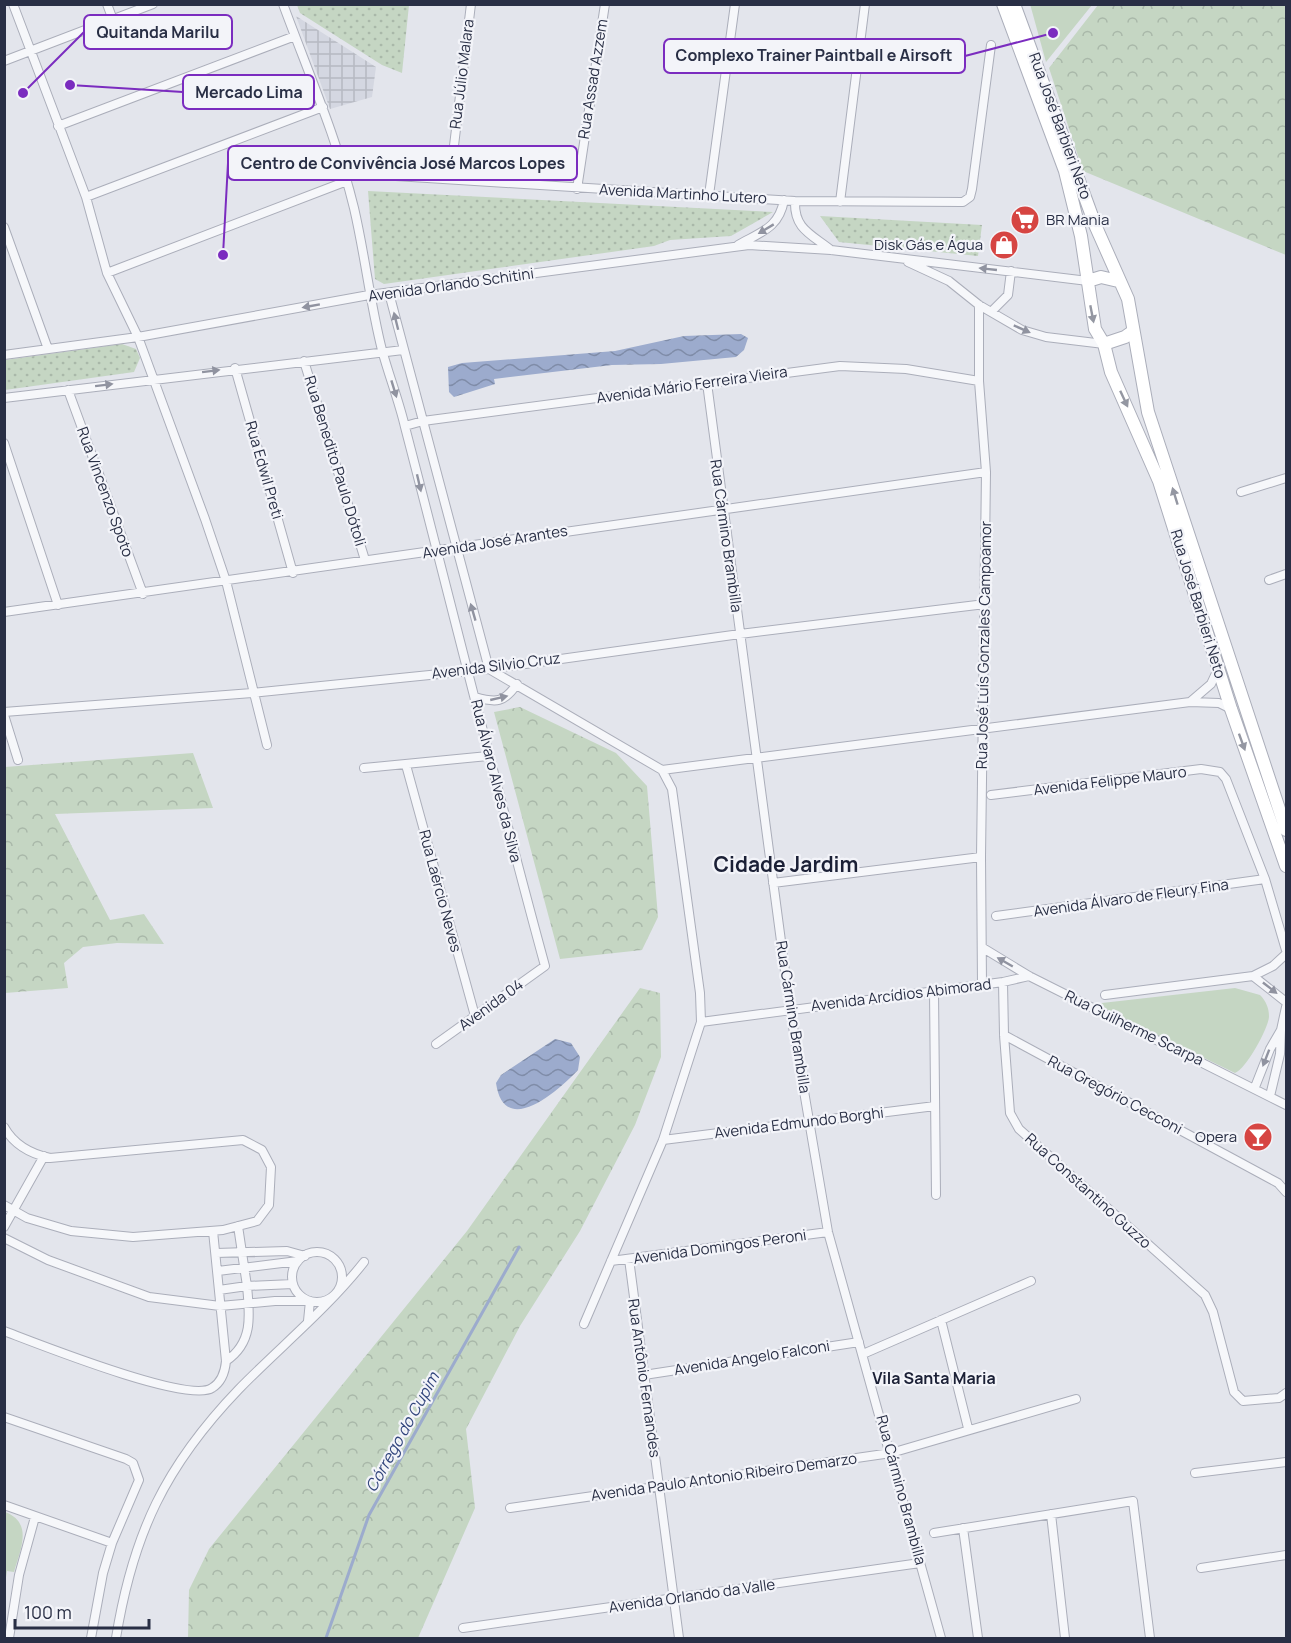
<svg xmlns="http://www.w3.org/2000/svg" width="1291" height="1643" font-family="Manrope,sans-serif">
  <defs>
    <pattern id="industrial-grid" width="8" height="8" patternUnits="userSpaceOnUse" patternTransform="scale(1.5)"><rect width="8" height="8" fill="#d4d7e1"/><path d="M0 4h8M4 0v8" fill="none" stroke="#b6b9c2"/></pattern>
    <pattern id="grass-dots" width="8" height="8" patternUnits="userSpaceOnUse" patternTransform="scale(1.5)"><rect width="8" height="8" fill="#c5d6c3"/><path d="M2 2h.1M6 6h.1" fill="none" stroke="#a9b8a9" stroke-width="1.8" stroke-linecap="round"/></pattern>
    <pattern id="forest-crowns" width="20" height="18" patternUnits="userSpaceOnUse" patternTransform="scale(1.5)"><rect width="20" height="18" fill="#c5d6c3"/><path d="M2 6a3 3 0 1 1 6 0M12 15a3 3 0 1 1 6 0" fill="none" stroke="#a9b8a9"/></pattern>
    <pattern id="water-waves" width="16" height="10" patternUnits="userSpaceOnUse" patternTransform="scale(1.5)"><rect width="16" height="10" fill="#9cabcd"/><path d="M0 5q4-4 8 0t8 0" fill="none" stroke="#7f8ca8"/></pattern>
  </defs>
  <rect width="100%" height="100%" fill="#e3e5ec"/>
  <path fill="url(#industrial-grid)" d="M296 16 376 67 372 97 330 109Z"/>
  <path fill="url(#grass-dots)" d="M297 5H409L402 73 382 65 300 13Z
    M368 191 773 212 731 236 670 240 654 246 384 284 375 279Z
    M820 216 982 225 978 256 839 242Z
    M122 344 136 349 140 358 134 372 5 390V360Z"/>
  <path fill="url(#forest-crowns)" d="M1098 5H1286V255L1083 171 1049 68Z
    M520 707 616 753 647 786 658 917 642 950 560 959 494 712Z
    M193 753 213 808 55 814 110 920 144 914 164 944 117 943 83 947 64 963 68 988 5 993V767Z
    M640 988 660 993 661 1057 635 1125 580 1231 520 1326 466 1429 475 1508 418 1638H188L189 1590 209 1549 467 1231Z"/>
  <path fill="#c5d6c3" d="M1030 4H1092V5L1046 62Z
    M1235 988 1260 995C1266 1001 1269 1008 1269 1017 1268 1029 1246 1069 1235 1073L1093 1004Z
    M5 1512C34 1523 20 1550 14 1572L7 1571 5 1584Z"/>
  <path fill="url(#water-waves)" d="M741 334 748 338 744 350 736 357 661 364 612 365 494 379 495 384 454 397 449 392 448 367 462 363 615 351 684 336Z
    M555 1039 571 1043 580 1057 578 1070C558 1091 504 1139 496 1083L501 1075Z"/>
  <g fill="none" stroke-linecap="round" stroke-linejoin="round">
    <path stroke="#9cabcd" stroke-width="3" d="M326 1638 369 1515 519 1247"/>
    <g stroke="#abaeba" stroke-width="10">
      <path id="street" d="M13 4 86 197 107 273 138 337 205 519 226 581 267 745
        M107 4 113 20
        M283 4C308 72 337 138 354 208 365 255 370 303 382 350 389 376 399 401 405 427 452 607 496 787 545 966L436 1044
        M4 61 153 4
        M58 126 295 36
        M380 175 795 201 963 202 970 197 972 189 991 45
        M450 179 471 4
        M577 189 605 4
        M709 195 735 4
        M86 197 323 107
        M795 201C794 229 811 234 831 250
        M840 202 865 4
        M4 227 48 349
        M738 245C761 232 779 228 784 200
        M908 262 949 281 979 305 1022 330 1046 337 1104 344
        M107 273 347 181
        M389 293 489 669 662 770 672 789 700 993 701 1022 663 1140 584 1324
        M979 305V381L986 472 981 857 982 985
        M991 312 1008 295 1011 271
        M4 355 138 337 369 295 749 245 831 250 1088 281
        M304 361 365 560
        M235 368 293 573
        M707 383 790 1009 828 1232 941 1638
        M68 390 143 594
        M4 398 403 350
        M405 426 423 421 840 366 906 369 979 381
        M4 443 58 605
        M1241 492 1286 478
        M1269 580 1286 574
        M4 612 986 472
        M475 697C496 703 504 703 517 684
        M1190 702 1211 684 1218 669
        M4 712 252 693 489 669 740 634 985 604
        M4 715 18 760
        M406 765 475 1016
        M364 768 488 756
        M662 770 1190 702 1219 703 1231 709
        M991 795 1201 769 1220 772 1226 779 1265 879 1286 950
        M773 883 981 857
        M996 916 1265 879
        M983 948 1029 976 1286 1105
        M1253 976 1286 1002
        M1003 982 1004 1035 1010 1113 1019 1129 1205 1295 1213 1312 1234 1392 1243 1401 1279 1398 1286 1393
        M934 991 936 1195
        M1105 995 1253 976 1273 966 1286 954
        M701 1022 1003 982 1029 976
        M1004 1035 1278 1183 1286 1192
        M1255 1087 1270 1049 1281 1030
        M1270 1096 1280 1054 1281 1030 1286 1007
        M4 1127C14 1145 31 1154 50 1158L243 1140 262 1150 271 1167 269 1205 257 1221 223 1230 133 1237 71 1231 27 1218 4 1205
        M663 1140 935 1106
        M4 1227 44 1156
        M4 1238 48 1260 149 1297 220 1306 275 1301H310L308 1321
        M292 1277a25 25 0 1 1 50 0a25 25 0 1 1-50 0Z
        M216 1253 287 1251 305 1256
        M629 1259 679 1638
        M611 1261 828 1232
        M218 1271 298 1261
        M219 1290 247 1286 238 1226
        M941 1320 968 1428
        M4 1331C36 1343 188 1404 212 1388 222 1382 225 1372 226 1361L213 1231
        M863 1354 1031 1281
        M226 1361C253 1343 250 1316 247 1286L293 1284
        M644 1375 859 1342
        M4 1417 126 1459 133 1463 139 1480 112 1543 103 1573 91 1638
        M1195 1473 1286 1462
        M4 1505 112 1543
        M510 1508 891 1453 1076 1399
        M1051 1514 1065 1638
        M963 1528 978 1638
        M934 1533 1133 1501 1150 1638
        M1201 1568 1286 1555
        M463 1628 920 1563
        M9 1638 19 1575 35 1517
        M116 1638C133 1534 165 1466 239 1389 280 1347 327 1309 364 1262"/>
    </g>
    <g stroke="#abaeba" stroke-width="14">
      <path id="secondary" d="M1003 4 1065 171 1081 236 1095 329 1104 344 1111 372 1159 481 1231 709 1286 866
        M1014 4 1096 227 1128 299 1148 412 1286 830
        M1088 281 1101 277 1118 281
        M1104 344 1125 337 1132 332"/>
    </g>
    <use href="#street" stroke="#f6f7fa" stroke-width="8"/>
    <use href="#secondary" stroke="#fff" stroke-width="12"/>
  </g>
  <defs><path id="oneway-solid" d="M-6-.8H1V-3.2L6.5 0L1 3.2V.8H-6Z" transform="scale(1.5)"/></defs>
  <g fill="#9093a0">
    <use href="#oneway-solid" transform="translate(766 229) rotate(149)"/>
    <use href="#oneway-solid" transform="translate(988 269) rotate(-174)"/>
    <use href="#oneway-solid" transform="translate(311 306) rotate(170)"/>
    <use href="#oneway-solid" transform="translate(396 321) rotate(-104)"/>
    <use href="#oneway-solid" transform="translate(1022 329) rotate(24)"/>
    <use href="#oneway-solid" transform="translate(211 371) rotate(-7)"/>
    <use href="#oneway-solid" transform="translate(104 385) rotate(-7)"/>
    <use href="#oneway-solid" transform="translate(394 389) rotate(73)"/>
    <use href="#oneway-solid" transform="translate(419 483) rotate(77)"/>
    <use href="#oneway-solid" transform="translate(473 612) rotate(-106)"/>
    <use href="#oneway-solid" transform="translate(499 698) rotate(-13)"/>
    <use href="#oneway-solid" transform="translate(1005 962) rotate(-150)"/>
    <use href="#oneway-solid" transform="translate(1270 988) rotate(38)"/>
    <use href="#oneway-solid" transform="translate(1266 1058) rotate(111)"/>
  </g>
  <g fill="#9497a2">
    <use href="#oneway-solid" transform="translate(1092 314) rotate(79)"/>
    <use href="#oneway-solid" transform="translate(1124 399) rotate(65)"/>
    <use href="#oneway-solid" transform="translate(1175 496) rotate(-107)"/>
    <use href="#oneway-solid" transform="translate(1242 742) rotate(70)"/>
  </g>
  <defs>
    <g id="supermarket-disc" transform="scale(1.5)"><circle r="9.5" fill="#d64542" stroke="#f3f4f9"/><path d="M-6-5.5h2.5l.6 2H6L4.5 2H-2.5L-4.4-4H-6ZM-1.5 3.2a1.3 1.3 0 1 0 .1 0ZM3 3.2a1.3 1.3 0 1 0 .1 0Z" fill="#fff"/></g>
    <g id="shop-disc" transform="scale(1.5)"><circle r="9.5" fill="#d64542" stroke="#f3f4f9"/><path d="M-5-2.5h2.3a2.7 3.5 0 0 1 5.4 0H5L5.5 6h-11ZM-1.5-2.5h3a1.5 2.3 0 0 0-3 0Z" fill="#fff"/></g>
    <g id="bar-disc" transform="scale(1.5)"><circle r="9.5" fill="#d64542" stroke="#f3f4f9"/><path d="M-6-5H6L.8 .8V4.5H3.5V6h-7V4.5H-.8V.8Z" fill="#fff"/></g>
  </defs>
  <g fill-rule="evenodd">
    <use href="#supermarket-disc" x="1025" y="220"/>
    <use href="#shop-disc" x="1004" y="245"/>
    <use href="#bar-disc" x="1258" y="1137"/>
  </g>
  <g text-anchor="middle" stroke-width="4.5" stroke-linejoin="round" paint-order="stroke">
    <g font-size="15" fill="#292f45" stroke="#f3f4f9">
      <text transform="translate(462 74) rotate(-83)" y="5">Rua Júlio Malara</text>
      <text transform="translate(593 79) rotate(-81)" y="5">Rua Assad Azzem</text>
      <text transform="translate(1060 126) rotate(70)" y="5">Rua José Barbieri Neto</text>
      <text transform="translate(683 194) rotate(3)" y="5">Avenida Martinho Lutero</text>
      <text transform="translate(451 285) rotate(-8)" y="5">Avenida Orlando Schitini</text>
      <text transform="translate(692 385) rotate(-8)" y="5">Avenida Mário Ferreira Vieira</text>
      <text transform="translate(335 461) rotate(73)" y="5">Rua Benedito Paulo Dótoli</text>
      <text transform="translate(264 470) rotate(74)" y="5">Rua Edwil Preti</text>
      <text transform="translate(105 492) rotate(70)" y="5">Rua Vincenzo Spoto</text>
      <text transform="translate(726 536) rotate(82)" y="5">Rua Cármino Brambilla</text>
      <text transform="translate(495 542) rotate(-9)" y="5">Avenida José Arantes</text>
      <text transform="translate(1198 604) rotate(73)" y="5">Rua José Barbieri Neto</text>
      <text transform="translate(984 645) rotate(-89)" y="5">Rua José Luís Gonzales Campoamor</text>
      <text transform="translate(496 666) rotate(-7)" y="5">Avenida Silvio Cruz</text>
      <text transform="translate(496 781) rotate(76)" y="5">Rua Álvaro Alves da Silva</text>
      <text transform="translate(1110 781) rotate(-7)" y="5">Avenida Felippe Mauro</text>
      <text transform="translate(440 891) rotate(75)" y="5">Rua Laércio Neves</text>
      <text transform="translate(1131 898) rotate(-8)" y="5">Avenida Álvaro de Fleury Fina</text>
      <text transform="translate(901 995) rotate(-7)" y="5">Avenida Arcídios Abimorad</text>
      <text transform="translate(491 1005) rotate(-36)" y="5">Avenida 04</text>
      <text transform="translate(793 1017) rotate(81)" y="5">Rua Cármino Brambilla</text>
      <text transform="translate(1134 1028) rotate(26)" y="5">Rua Guilherme Scarpa</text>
      <text transform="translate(1115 1095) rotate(28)" y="5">Rua Gregório Cecconi</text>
      <text transform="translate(799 1123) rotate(-7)" y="5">Avenida Edmundo Borghi</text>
      <text transform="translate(1088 1191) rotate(42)" y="5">Rua Constantino Guzzo</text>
      <text transform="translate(720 1247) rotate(-8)" y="5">Avenida Domingos Peroni</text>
      <text transform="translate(752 1358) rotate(-9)" y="5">Avenida Angelo Falconi</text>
      <text transform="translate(644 1378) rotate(82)" y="5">Rua Antônio Fernandes</text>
      <text transform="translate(724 1477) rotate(-8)" y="5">Avenida Paulo Antonio Ribeiro Demarzo</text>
      <text transform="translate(901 1490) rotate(75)" y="5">Rua Cármino Brambilla</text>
      <text transform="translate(692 1596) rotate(-8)" y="5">Avenida Orlando da Valle</text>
    </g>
    <g font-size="15" fill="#292f45" stroke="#f3f4f9" text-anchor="end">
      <text x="1046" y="225" text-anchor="start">BR Mania</text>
      <text x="983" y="250">Disk Gás e Água</text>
      <text x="1237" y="1142">Opera</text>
    </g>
    <g font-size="16" font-weight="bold" fill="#1b2036" stroke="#f3f4f9">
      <text x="934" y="1384">Vila Santa Maria</text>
    </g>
    <g font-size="16" font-style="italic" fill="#31457c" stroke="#f3f4f9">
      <text transform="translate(402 1432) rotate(-61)" y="6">Córrego do Cupim</text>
    </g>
    <g font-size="21" font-weight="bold" fill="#1b2036" stroke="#f3f4f9">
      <text x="786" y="872">Cidade Jardim</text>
    </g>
  </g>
  <path fill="none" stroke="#7b2cbf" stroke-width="2" d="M23 93L84 32M1053 33L965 56M70 85L183 92M223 255L228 163"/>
  <g fill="#7b2cbf" stroke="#f3f4f9" stroke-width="2">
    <circle cx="23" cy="93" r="6"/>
    <circle cx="1053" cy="33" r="6"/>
    <circle cx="70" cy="85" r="6"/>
    <circle cx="223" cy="255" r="6"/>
  </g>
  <g fill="#f3f4f9" stroke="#7b2cbf" stroke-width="2">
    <rect x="84" y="15" width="148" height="34" rx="6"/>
    <rect x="664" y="39" width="301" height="34" rx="6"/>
    <rect x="183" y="75" width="131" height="34" rx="6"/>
    <rect x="228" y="146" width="349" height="34" rx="6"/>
  </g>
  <g font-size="16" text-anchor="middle" font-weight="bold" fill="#292f45">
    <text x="158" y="38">Quitanda Marilu</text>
    <text x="814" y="61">Complexo Trainer Paintball e Airsoft</text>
    <text x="249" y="98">Mercado Lima</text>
    <text x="403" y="169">Centro de Convivência José Marcos Lopes</text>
  </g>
  <rect width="1291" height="1643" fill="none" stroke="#292f45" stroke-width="12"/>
  <path d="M15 1619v9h134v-9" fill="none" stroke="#292f45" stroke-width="3"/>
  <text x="24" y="1619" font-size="18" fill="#292f45" stroke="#f3f4f9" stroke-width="4.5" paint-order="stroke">100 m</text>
</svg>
